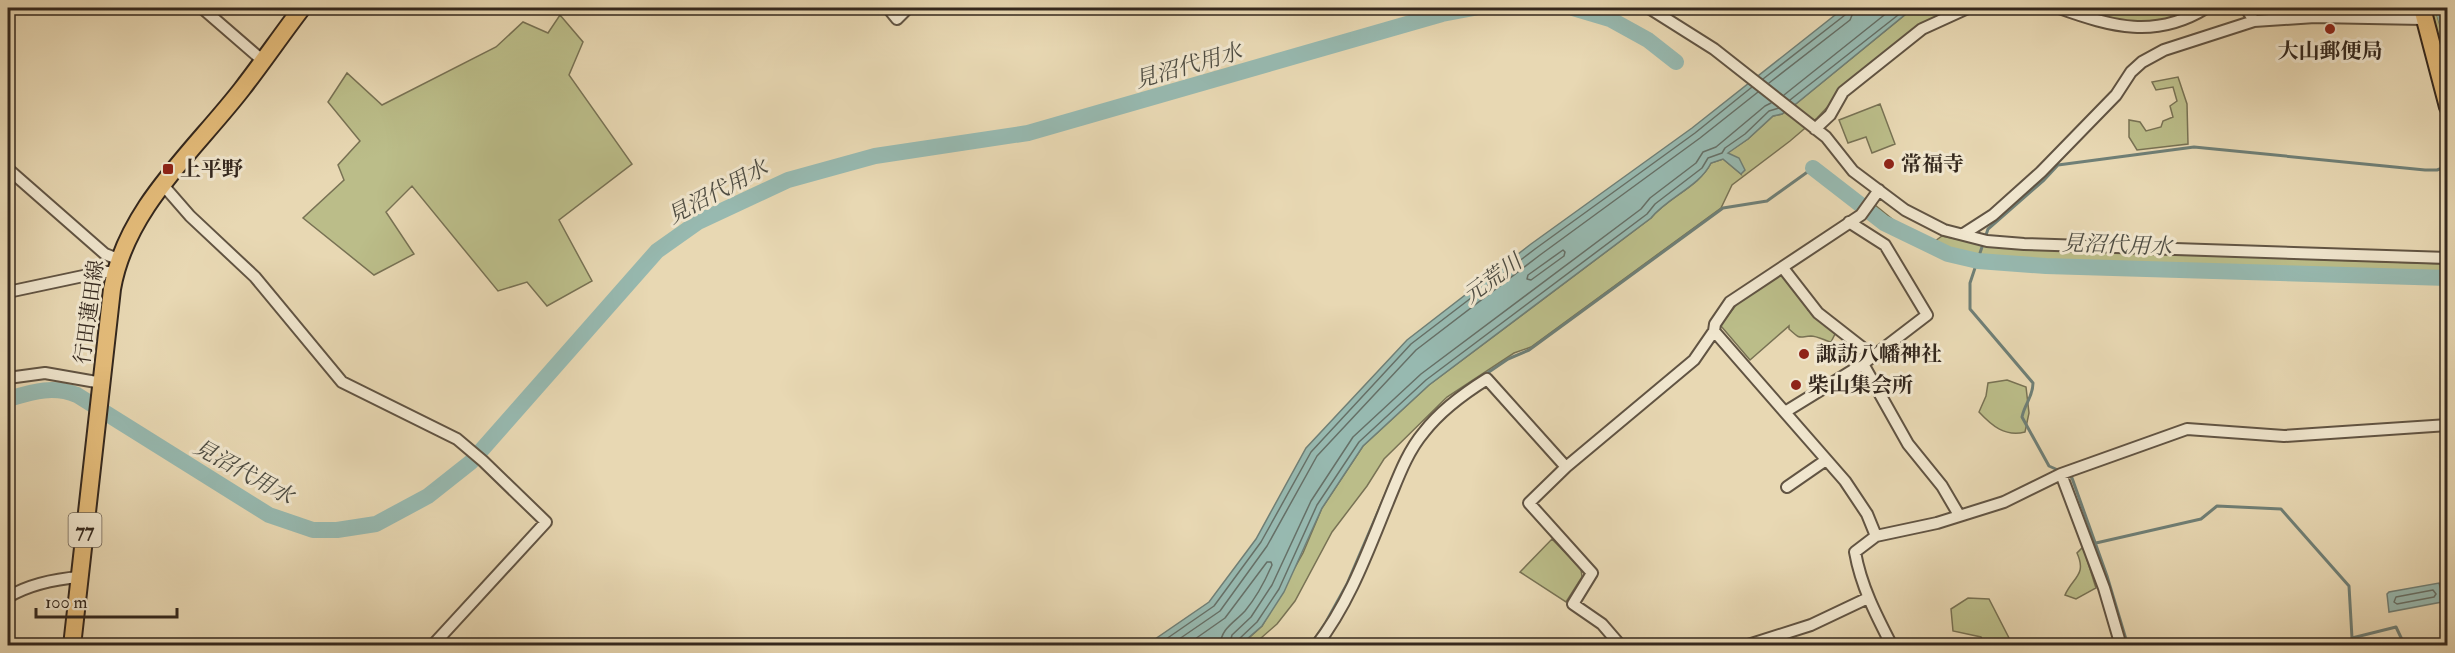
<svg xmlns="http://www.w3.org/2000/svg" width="2455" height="653" font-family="'IM FELL Double Pica','Noto Serif JP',serif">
  <rect width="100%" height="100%" fill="#e8d8b3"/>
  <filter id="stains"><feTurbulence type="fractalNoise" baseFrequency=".00333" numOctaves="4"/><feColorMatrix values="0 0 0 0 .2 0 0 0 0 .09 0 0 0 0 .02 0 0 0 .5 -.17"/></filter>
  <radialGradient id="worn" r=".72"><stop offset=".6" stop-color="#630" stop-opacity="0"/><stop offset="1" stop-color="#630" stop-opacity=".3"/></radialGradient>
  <path fill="#bbbd89" stroke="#787254" stroke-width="1.5" d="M1924 8H1960L1833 101 1817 118 1790 141 1732 185 1721 208 1531 347 1514 353 1447 397 1384 459 1367 486 1332 532 1295 601 1277 624 1253 645 1240 646 1262 626 1303 553 1322 508 1363 446 1429 385 1651 218C1668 197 1699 187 1711 163L1723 159 1741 174 1736 158 1727 153 1748 139 1773 116 1782 114 1797 103 1906 14Z
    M2067 8H2088L2101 11 2142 14 2174 8H2203L2153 24 2097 19Z
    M2426 8H2435L2447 50V90Z
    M560 15 583 42 569 75 632 164 559 220 592 281 547 306 527 282 498 291 412 186 386 212 414 254 374 275 303 218 344 180 338 165 360 141 328 102 347 73 382 105 496 47 523 22 548 33Z
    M2178 77 2187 104 2188 144 2137 150 2129 137V120L2140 122 2146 131 2161 127 2163 121 2173 117 2170 106 2177 101 2173 87 2156 90 2152 82Z
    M1880 104 1895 144 1872 153 1866 137 1848 143 1839 120Z
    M1875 205 1896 222 1935 241 1942 236 2001 248 2447 264V272L1986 258 1959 251 1912 234 1872 208Z
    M1781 274 1785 276 1810 307 1808 310 1819 316 1835 334 1831 342C1826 341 1817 336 1811 336 1798 337 1801 340 1789 329V326L1750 360 1721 326 1722 323 1740 300Z
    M2007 380 2026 387 2029 413 2025 432C2005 437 1992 426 1979 412L1986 396 1988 383Z
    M1552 539 1581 569 1582 577 1566 602 1520 572Z
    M2083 547 2096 588 2076 599 2065 595C2073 577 2087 575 2077 553Z
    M1968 598 1989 599 2009 638V645H1985L1981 637 1953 631 1951 609Z"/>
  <path fill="#97b9b0" stroke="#6f7f76" stroke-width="1.5" d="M1844 8H1924L1906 14 1797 103 1782 114 1773 116 1748 139 1728 153 1739 158 1745 170 1741 174 1723 159 1711 163C1699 187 1668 197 1651 218L1429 385 1363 446 1322 508 1284 592 1262 626 1240 645 1145 646 1209 602 1256 539 1306 448 1407 340 1531 244 1692 128Z
    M2439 583 2444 600 2442 602 2389 612 2387 594 2389 592Z"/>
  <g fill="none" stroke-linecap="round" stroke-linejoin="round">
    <path stroke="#667067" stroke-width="1.5" d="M1763 79 1845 15 1847 8
      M1769 83 1850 20 1855 8
      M1784 95 1893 8
      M1790 100 1907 8
      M1563 250 1565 252 1564 256 1531 280 1527 279 1528 275Z
      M2433 590 2436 594 2434 597 2397 604 2394 602 2396 597Z
      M1156 646 1214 606 1261 542 1311 452 1411 344 1535 249 1695 133 1752 87
      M1169 646 1220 611 1267 546 1317 456 1416 350 1540 255 1700 138 1758 92
      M1185 646 1225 618 1267 562H1271L1272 565C1265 581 1256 598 1245 611 1234 623 1221 628 1220 646
      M1229 646 1232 635 1251 617 1272 585 1311 501 1353 437 1421 374 1641 209 1650 198 1696 163 1703 152 1716 147 1765 106 1771 103
      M1237 646 1238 640 1257 622 1279 589 1317 505 1359 442 1426 380 1647 214 1655 204 1702 168 1708 158 1722 153 1725 148 1745 134 1769 111 1779 108"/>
    <path stroke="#6f7f76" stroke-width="3" d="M1483 376 1508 359 1529 350 1723 208 1767 201 1813 168
      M2060 471 2049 466 2022 417C2025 403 2033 397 2033 383L1970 309V283L1988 229 2044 180 2058 165 2194 147 2425 170H2437L2448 166
      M2069 476 2072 478 2107 576 2128 646
      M2096 543 2201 519 2217 506 2281 509 2349 586 2352 638 2396 627 2405 646
      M1310 646 1326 622 1347 584 1393 477"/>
    <path stroke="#97b9b0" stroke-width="10" d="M1573 8 1610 19 1648 40 1676 62
      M1028 133 1442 14 1474 8"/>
    <path stroke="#97b9b0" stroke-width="16" d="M1573 8 1610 19 1648 40 1676 62
      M2443 8 2448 25
      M1813 168 1884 223 1948 254 1978 261 2046 266 2448 278
      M8 399C32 392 53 385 77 395L269 515 313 530H337L376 524 428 496 471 462 657 251 698 222 788 180 875 156 1028 133 1442 14 1474 8"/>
    <g stroke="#615443" stroke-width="14">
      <path id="minor" d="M202 8 262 60
        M888 8 897 19 908 8
        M1649 8 1714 49 1826 137 1853 171 1905 210 1944 230 1987 241 2024 244 2448 258
        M2059 8C2112 27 2156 39 2206 8
        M2246 8 2254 21
        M1815 129 1830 115 1843 92 1922 29 1968 8
        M8 169 105 254 118 259
        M163 185 190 216 255 277 342 382 457 439 483 461 546 522 432 646
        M1965 233 1993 215 2041 172 2116 95 2131 72 2142 62 2164 50 2254 21 2315 17 2423 19
        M1783 268 1818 313 1873 356
        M8 292 102 272H115
        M1714 331 1845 481 1867 514 1876 536 1855 552C1861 586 1876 615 1892 646
        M1863 364 1908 444 1942 486 1959 515
        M8 378 45 373 102 383
        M1785 412 1863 364 1927 315 1885 245 1849 222
        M2061 474 2104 588 2121 646
        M1787 487 1826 460
        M1876 536 1937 523 2004 502 2061 474 2187 429 2284 436 2448 425
        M8 597C30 584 55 579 80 577
        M1316 646C1349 604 1368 551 1388 502 1398 478 1407 452 1424 432 1441 410 1463 394 1487 379L1566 467
        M1621 646 1602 624 1573 604 1592 573 1529 503 1566 467 1694 360 1714 331 1715 324 1730 302 1861 215 1879 190
        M1745 646 1811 625 1868 598"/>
    </g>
    <g stroke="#34281e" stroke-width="20">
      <path id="primary" d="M2422 8 2448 107
        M72 646 112 289C126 208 194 151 242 89 263 62 282 34 302 8"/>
    </g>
    <use href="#minor" stroke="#f0e6ce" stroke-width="10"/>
    <use href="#primary" stroke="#e4bc7a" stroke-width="16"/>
  </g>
  <g fill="#8f2418" stroke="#f0e6ce" stroke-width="2">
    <circle cx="2330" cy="29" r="6"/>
    <circle cx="1889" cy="164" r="6"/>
    <rect x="162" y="163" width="12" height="12" rx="3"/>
    <circle cx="1804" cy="354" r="6"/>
    <circle cx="1796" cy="385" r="6"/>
  </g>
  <g text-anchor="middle" stroke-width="6" stroke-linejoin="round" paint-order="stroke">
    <rect fill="#f0e6ce" stroke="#6c6153" stroke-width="1.5" x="68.5" y="513" width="33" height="34" rx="4.5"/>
    <g font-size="20" font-weight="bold" fill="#34281e">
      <text x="85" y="537">77</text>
    </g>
    <g font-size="21" font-weight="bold" fill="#34281e" stroke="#f0e6ce" text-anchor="start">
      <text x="2330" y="58" text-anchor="middle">大山郵便局</text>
      <text x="1901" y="171">常福寺</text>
      <text x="180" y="176">上平野</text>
      <text x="1816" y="361">諏訪八幡神社</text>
      <text x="1808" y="392">柴山集会所</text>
    </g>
    <g font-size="21" fill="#34281e" stroke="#f0e6ce">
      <text transform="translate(89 312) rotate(-82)" y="7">行田蓮田線</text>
    </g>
    <g font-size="22" font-style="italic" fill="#4d4c42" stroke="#f0e6ce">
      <text transform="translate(1188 65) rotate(-16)" y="8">見沼代用水</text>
      <text transform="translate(717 191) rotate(-28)" y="8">見沼代用水</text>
      <text transform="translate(2117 244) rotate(2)" y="8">見沼代用水</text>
      <text transform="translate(1492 278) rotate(-36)" y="8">元荒川</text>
      <text transform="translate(244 471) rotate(29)" y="8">見沼代用水</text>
    </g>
  </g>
  <rect width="2455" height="653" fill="none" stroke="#e8d8b3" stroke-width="30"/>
  <rect x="9" y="9" width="2437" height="635" fill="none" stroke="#34281e" stroke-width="3"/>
  <rect x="15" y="15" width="2425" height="623" fill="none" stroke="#34281e" stroke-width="1.5"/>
  <path d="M36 608v9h141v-9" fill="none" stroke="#34281e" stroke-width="3"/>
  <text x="45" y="608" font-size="18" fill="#34281e" stroke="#f0e6ce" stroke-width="4.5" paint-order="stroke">100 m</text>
  <rect width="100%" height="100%" filter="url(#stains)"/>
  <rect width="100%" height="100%" fill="url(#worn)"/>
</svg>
